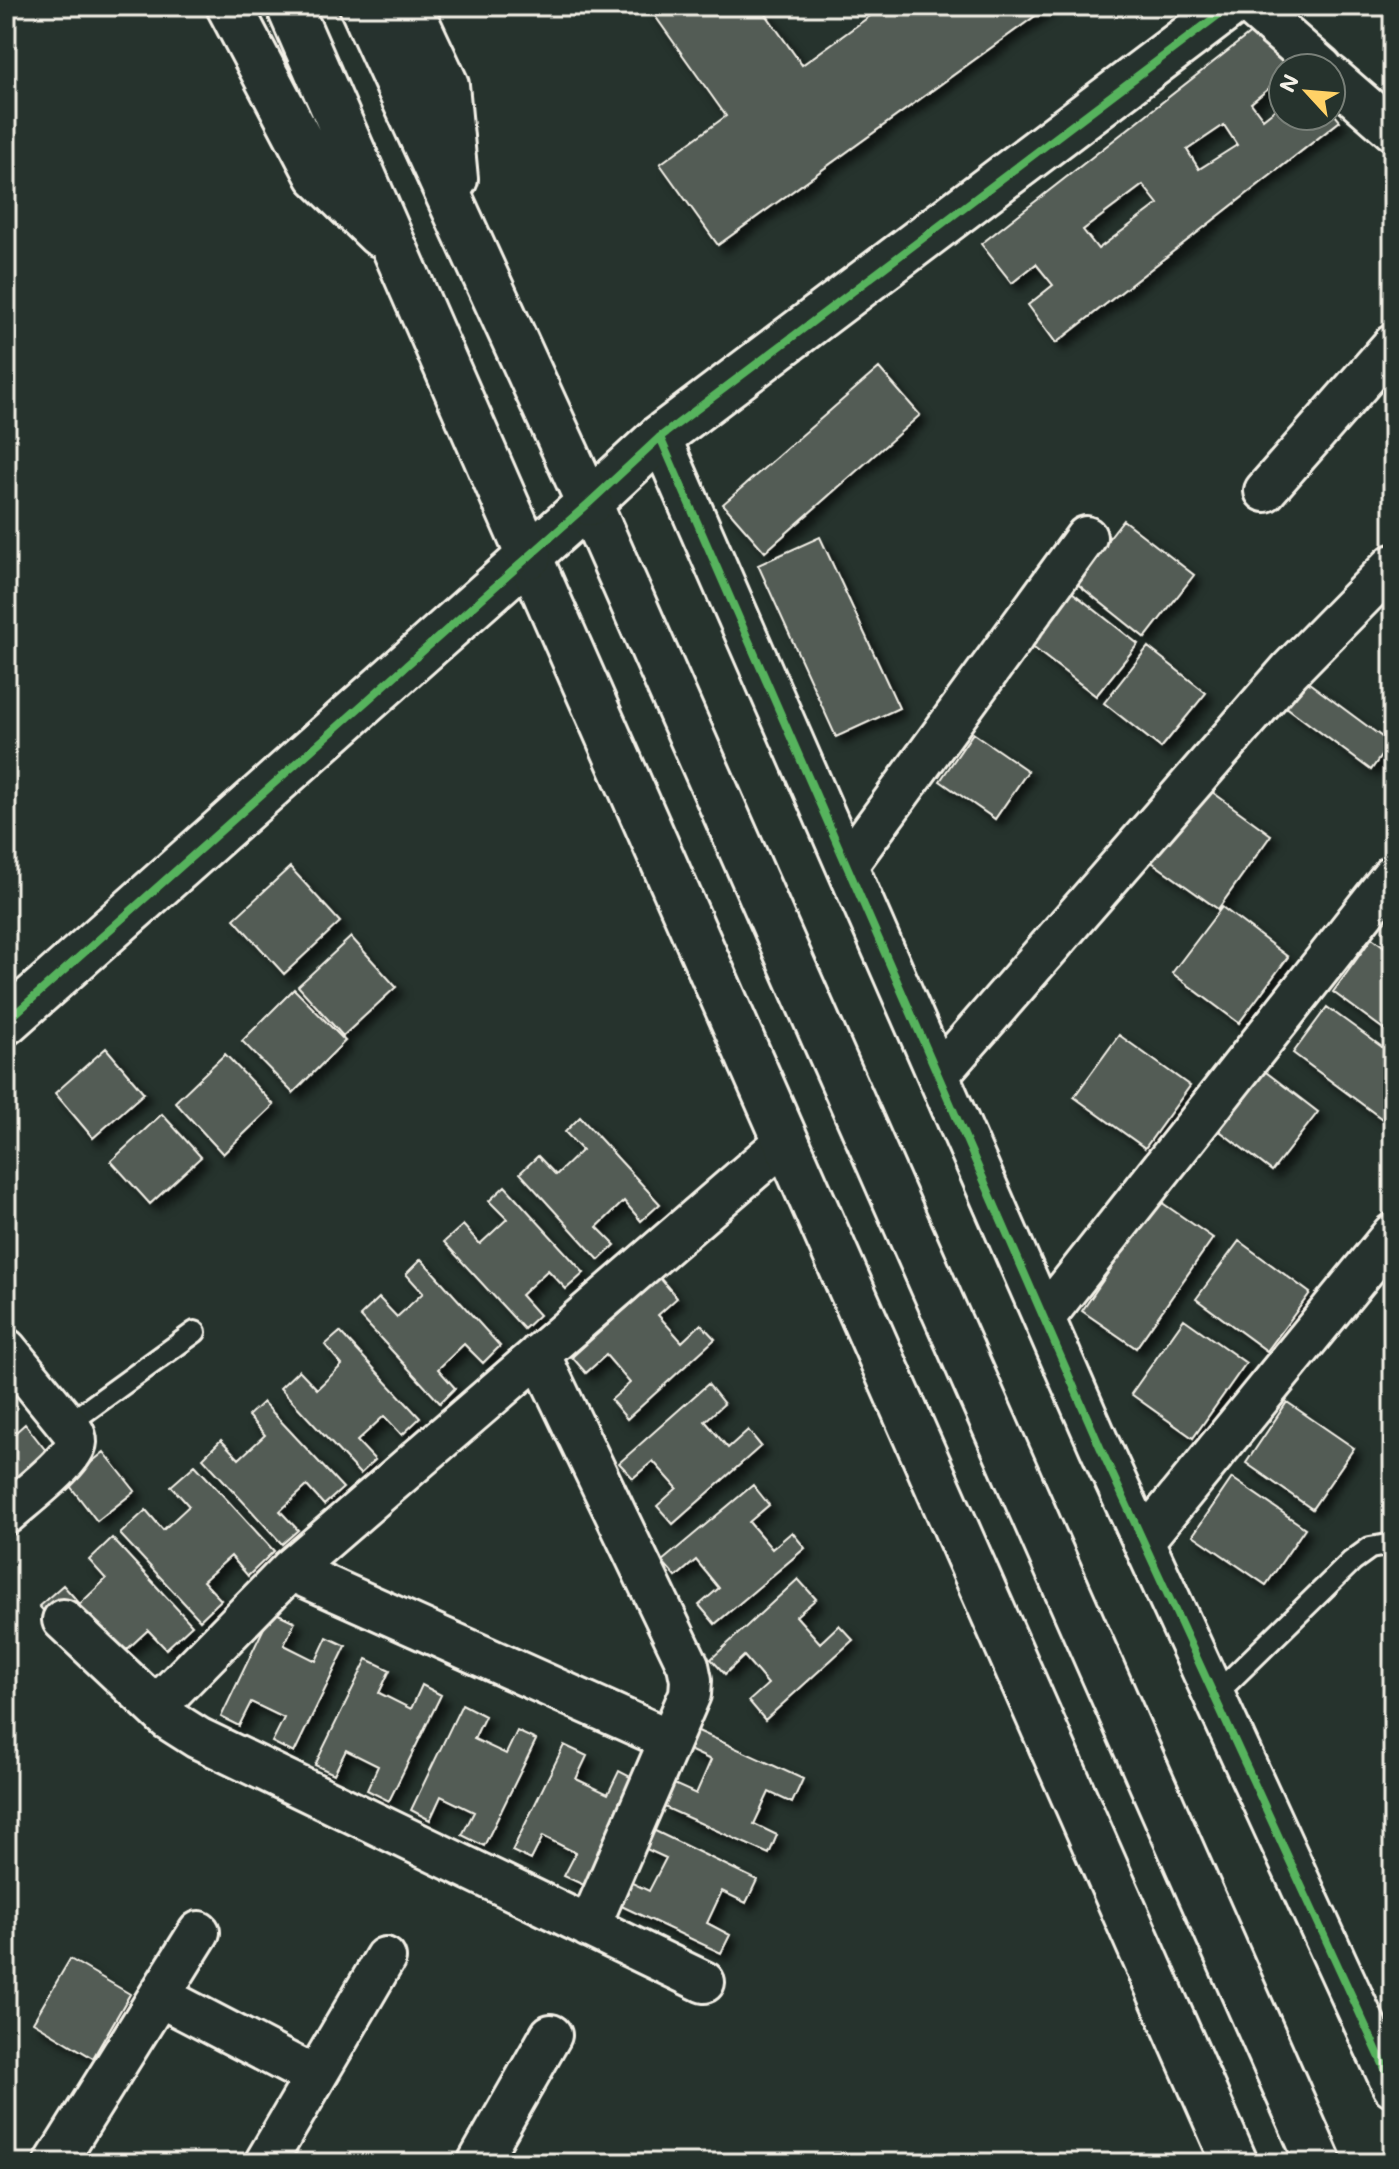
<svg xmlns="http://www.w3.org/2000/svg" width="1399" height="2169" font-family="Mali,sans-serif">
  <defs>
    <filter id="shadow"><feDropShadow dx="7" dy="7" stdDeviation="4" flood-color="#0009"/></filter>
  </defs>
  <rect width="100%" height="100%" fill="#26332d"/>
  <filter id="ink" filterUnits="userSpaceOnUse"><feTurbulence type="fractalNoise" baseFrequency=".0125" numOctaves="2"/><feDisplacementMap in="SourceGraphic" scale="16" xChannelSelector="R" yChannelSelector="G"/><feConvolveMatrix kernelMatrix="1 2 1 2 8 2 1 2 1" color-interpolation-filters="sRGB"/></filter>
  <g filter="url(#ink)">
    <path fill="#525c55" stroke="#f4f1e8" stroke-width="2" fill-rule="evenodd" filter="url(#shadow)" d="M648 6H760L802 65 884 6H1049L718 245 660 164 726 116Z
      M1257 28 1289 68H1283V77L1251 103 1263 119 1283 103V116H1331V110L1340 121 1056 343 1028 305 1053 285 1036 264 1012 283 981 244ZM1224 125 1237 145 1199 169 1187 150ZM1143 185 1158 204 1098 249 1083 230Z
      M879 368 920 415 765 552 723 504Z
      M1123 520 1194 575 1145 638 1075 582Z
      M820 537 899 708 836 737 758 565Z
      M1072 592 1138 644 1096 696 1030 645Z
      M1148 647 1206 693 1161 748 1104 703Z
      M1305 680 1390 743 1371 770 1285 706Z
      M973 733 1028 771 995 819 940 781Z
      M1200 783 1271 835 1218 909 1146 858Z
      M290 867 340 922 284 974 234 919Z
      M1222 907 1288 957 1239 1023 1172 973Z
      M351 937 396 987 343 1036 298 986Z
      M1372 938 1393 953V1036L1333 992Z
      M294 989 345 1041 293 1093 242 1041Z
      M1327 1007 1393 1055V1127L1293 1053Z
      M1119 1035 1190 1086 1145 1148 1074 1097Z
      M106 1048 144 1093 93 1138 55 1093Z
      M225 1054 274 1105 223 1154 175 1102Z
      M1258 1066 1318 1112 1272 1171 1212 1125Z
      M162 1114 201 1157 150 1204 111 1161Z
      M580 1117 660 1204 641 1221 624 1201 597 1227 615 1245 599 1260 520 1173 538 1156 556 1175 582 1150 565 1132Z
      M505 1186 584 1273 566 1289 548 1270 521 1295 539 1315 524 1329 444 1242 463 1225 480 1244 507 1219 489 1201Z
      M1158 1200 1213 1238 1136 1348 1082 1311Z
      M1239 1241 1310 1293 1267 1351 1196 1299Z
      M421 1259 500 1346 483 1363 464 1344 438 1369 455 1388 440 1403 360 1316 379 1298 397 1317 423 1293 406 1274Z
      M660 1278 677 1298 658 1315 682 1342 701 1324 715 1339 627 1419 611 1400 630 1383 606 1355 586 1373 572 1357Z
      M1184 1319 1246 1363 1193 1438 1131 1394Z
      M340 1332 420 1418 402 1435 384 1416 357 1441 375 1460 360 1474 280 1388 299 1370 317 1389 342 1365 325 1345Z
      M708 1384 724 1404 705 1421 728 1448 748 1430 761 1446 673 1524 657 1506 677 1488 653 1461 633 1478 619 1463Z
      M263 1402 343 1488 324 1505 307 1486 280 1511 298 1530 282 1544 203 1458 221 1440 239 1459 265 1435 248 1416Z
      M1287 1402 1354 1448 1312 1509 1246 1463Z
      M25 1424 50 1456 6 1493V1441Z
      M104 1452 135 1491 97 1521 67 1482Z
      M195 1465 274 1551 248 1576 231 1556 203 1581 221 1600 200 1620 120 1534 146 1510 163 1530 189 1506 171 1486Z
      M1232 1478 1305 1528 1266 1585 1193 1535Z
      M753 1485 769 1505 749 1522 772 1549 792 1532 805 1548 715 1624 699 1605 719 1588 696 1560 676 1577 662 1561Z
      M112 1538 192 1625 166 1649 148 1630 121 1655 119 1693 39 1606 63 1585 80 1604 106 1579 89 1560Z
      M798 1579 816 1599 796 1616 820 1643 839 1625 853 1640 765 1720 749 1701 768 1684 744 1656 725 1674 711 1659Z
      M272 1611 295 1622 284 1645 316 1661 327 1637 346 1646 294 1753 272 1742 284 1718 251 1702 239 1726 221 1717Z
      M367 1659 390 1670 379 1693 411 1709 422 1685 441 1695 389 1801 367 1790 378 1766 346 1750 334 1774 315 1765Z
      M462 1704 485 1716 474 1739 506 1754 517 1731 536 1740 484 1846 462 1835 474 1812 441 1796 430 1820 411 1810Z
      M696 1730 803 1779 792 1803 769 1792 754 1824 777 1835 769 1854 662 1806 672 1783 696 1794 711 1760 687 1749Z
      M564 1745 587 1756 576 1779 608 1794 619 1771 638 1781 586 1886 564 1876 576 1853 543 1836 531 1860 512 1851Z
      M651 1829 757 1880 746 1903 722 1891 707 1923 730 1935 721 1953 615 1903 626 1880 649 1891 666 1858 642 1847Z
      M70 1959 130 1994 93 2058 33 2022Z"/>
    <g fill="none" stroke-linecap="round" stroke-linejoin="round">
      <g stroke="#f4f1e8" stroke-width="26">
        <path id="service" d="M68 1424 195 1332
          M1214 1696 1352 1561 1370 1548 1393 1544"/>
      </g>
      <g stroke="#f4f1e8" stroke-width="46">
        <path id="minor" d="M1251 6 1322 68
          M1331 76 1393 130
          M660 437 1100 1447 1393 2086
          M1265 491 1393 345
          M847 865 1086 537
          M938 1075 1290 670 1393 565
          M1044 1318 1393 875
          M6 1349 72 1430C74 1433 76 1438 76 1442 75 1460 21 1500 6 1514
          M539 1354 688 1665 691 1680 690 1694 589 1927
          M1143 1541 1393 1234
          M290 1570 670 1740
          M63 1620 168 1719 198 1738 704 1982
          M156 1707 290 1570 786 1141
          M159 1996 315 2077
          M55 2163 199 1932
          M265 2163 385 1958
          M478 2163 551 2035"/>
      </g>
      <g stroke="#f4f1e8" stroke-width="50">
        <path id="tertiary" d="M6 1022 589 503 660 437 1230 6"/>
      </g>
      <g stroke="#f4f1e8" stroke-width="50">
        <path id="primary" d="M589 503 1319 2163
          M529 556 1235 2163"/>
      </g>
      <g stroke="#f4f1e8" stroke-width="50">
        <path id="trunk" d="M229 6 318 175 379 234
          M289 6 529 556
          M362 6 589 503
          M409 6 446 85 455 179"/>
      </g>
      <use href="#service" stroke="#26332d" stroke-width="20"/>
      <use href="#minor" stroke="#26332d" stroke-width="40"/>
      <use href="#tertiary" stroke="#26332d" stroke-width="44"/>
      <use href="#primary" stroke="#26332d" stroke-width="44"/>
      <use href="#trunk" stroke="#26332d" stroke-width="44"/>
      <g stroke="#26332d" stroke-width="13">
        <path id="cycleway" d="M660 437 1100 1447 1393 2086
          M6 1022 589 503 660 437 1230 6"/>
      </g>
      <use href="#cycleway" stroke="#56b35d" stroke-width="8"/>
    </g>
  </g>
  <rect width="1399" height="2169" fill="none" stroke="#26332d" stroke-width="32"/>
  <rect x="16" y="16" width="1367" height="2137" fill="none" stroke="#f4f1e8" stroke-width="3" filter="url(#ink)"/>
  <g transform="translate(1307 92) rotate(296)"><circle r="38" fill="#26332d" stroke="#787f78" stroke-width="2"/>
  <path d="M0-6L14 30L0 20L-14 30Z" fill="#ffd166"/>
  <text y="-12" font-size="22" font-weight="bold" text-anchor="middle" fill="#f4f1e8">N</text>
  </g>
</svg>
